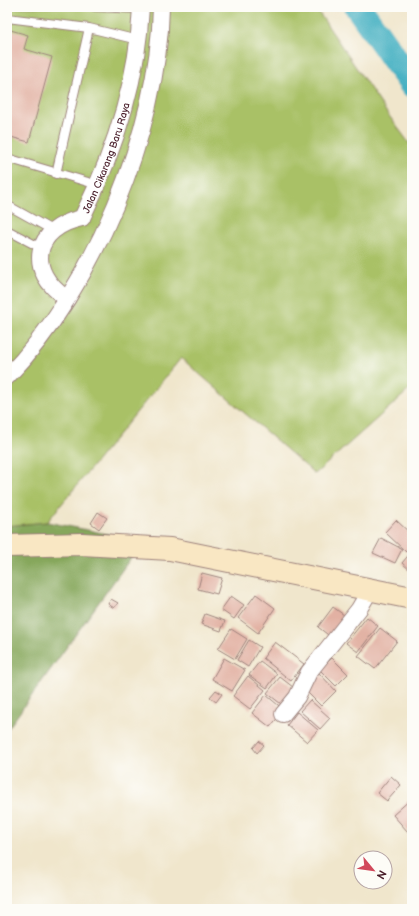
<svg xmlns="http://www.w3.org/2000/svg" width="419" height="916" font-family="'Balsamiq Sans',sans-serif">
  <rect width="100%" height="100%" fill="#fdfcf7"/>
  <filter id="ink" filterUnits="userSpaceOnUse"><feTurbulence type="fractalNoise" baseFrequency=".025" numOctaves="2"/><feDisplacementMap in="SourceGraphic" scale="8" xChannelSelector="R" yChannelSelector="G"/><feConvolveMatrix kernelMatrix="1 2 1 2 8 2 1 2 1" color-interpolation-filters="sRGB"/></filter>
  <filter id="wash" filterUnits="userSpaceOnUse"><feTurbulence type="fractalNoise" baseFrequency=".012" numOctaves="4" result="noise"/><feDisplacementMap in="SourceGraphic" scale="16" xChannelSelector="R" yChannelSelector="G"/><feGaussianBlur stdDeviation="0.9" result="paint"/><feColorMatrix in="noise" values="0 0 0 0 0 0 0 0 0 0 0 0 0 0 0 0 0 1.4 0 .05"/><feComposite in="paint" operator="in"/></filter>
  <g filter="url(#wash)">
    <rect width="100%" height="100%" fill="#f0e6cc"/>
    <path fill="#a9c166" stroke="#7a7048" d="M7 7H315L387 113 412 147V392L409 390 315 474 181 358 47 522 7 526Z"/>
    <path fill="#86a75b" stroke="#686343" d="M47 522 143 541 7 730V526Z"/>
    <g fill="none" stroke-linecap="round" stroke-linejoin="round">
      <path stroke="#44b0c2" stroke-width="27" d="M358 7 412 84"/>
    </g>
    <g id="blocks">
      <path fill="#e2b1a3" d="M7 29 28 35 24 49 52 57 29 142 7 136Z
        M98 512 107 518 99 529 91 523Z
        M396 520 412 535V545L406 552 385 532Z
        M381 538 402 549 395 563 373 553Z
        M412 551V572L402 563Z
        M202 573 222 578 217 594 198 589Z
        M256 594 275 608 258 633 238 618Z
        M231 596 244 605 234 619 221 610Z
        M111 599 118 603 114 608 108 604Z
        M333 607 348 618 332 638 318 627Z
        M205 614 225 621 221 631 201 624Z
        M367 617 378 626 358 652 346 643Z
        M380 628 397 641 375 669 358 656Z
        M231 629 247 639 235 659 218 649Z
        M249 640 260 647 248 667 237 660Z
        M275 642 304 664 291 681 263 658Z
        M224 658 245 670 232 691 212 679Z
        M332 658 348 674 336 686 320 670Z
        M260 661 277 674 267 688 249 675Z
        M319 673 336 691 321 706 303 688Z
        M248 676 265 690 250 709 233 696Z
        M280 677 298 691 285 707 267 693Z
        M216 690 222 694 216 702 210 697Z
        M266 695 284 710 270 727 252 713Z
        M310 700 330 718 320 729 300 711Z
        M297 712 318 730 307 742 287 725Z
        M259 741 264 745 257 753 253 748Z
        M391 776 401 785 387 801 377 793Z
        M412 798V829L408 832 393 815Z"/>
    </g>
  </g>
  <g filter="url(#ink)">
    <use href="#blocks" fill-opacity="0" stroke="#9d827c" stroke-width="1"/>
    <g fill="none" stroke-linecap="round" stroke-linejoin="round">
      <g stroke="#9d827c" stroke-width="10">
        <path id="lane" d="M95 7 141 9
          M7 18 89 28 138 40
          M7 158 98 185
          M56 174 89 28
          M7 205 52 230
          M7 230 41 248"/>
      </g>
      <g stroke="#9d827c" stroke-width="18">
        <g id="street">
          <path id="s1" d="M82 218C114 152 138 81 141 7"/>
          <path d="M66 298C26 271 33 228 82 218"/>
          <path d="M7 377C93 289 159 130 161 7"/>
          <path d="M283 714 297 697 309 672 359 609 370 590"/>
        </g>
      </g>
      <g stroke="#9d827c" stroke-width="24">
        <path id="secondary" d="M7 546 82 544 170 549 412 598"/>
      </g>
      <use href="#lane" stroke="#fff" stroke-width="8"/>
      <use href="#street" stroke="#fff" stroke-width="16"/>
      <use href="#secondary" stroke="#f9e7c3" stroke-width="22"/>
    </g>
  </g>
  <g text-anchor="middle" stroke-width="3" stroke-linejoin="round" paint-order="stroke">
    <g font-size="10" fill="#4a1f2b" stroke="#fdfcf7">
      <text dy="4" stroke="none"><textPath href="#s1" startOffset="65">Jalan Cikarang Baru Raya</textPath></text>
    </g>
  </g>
  <rect width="419" height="916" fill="none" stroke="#fdfcf7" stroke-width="24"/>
  <g transform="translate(373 870) rotate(119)"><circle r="19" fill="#fdfcf7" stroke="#b5a4a5"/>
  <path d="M0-3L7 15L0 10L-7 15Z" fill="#d1495b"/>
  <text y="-6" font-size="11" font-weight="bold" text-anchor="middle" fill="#4a1f2b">N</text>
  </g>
</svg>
